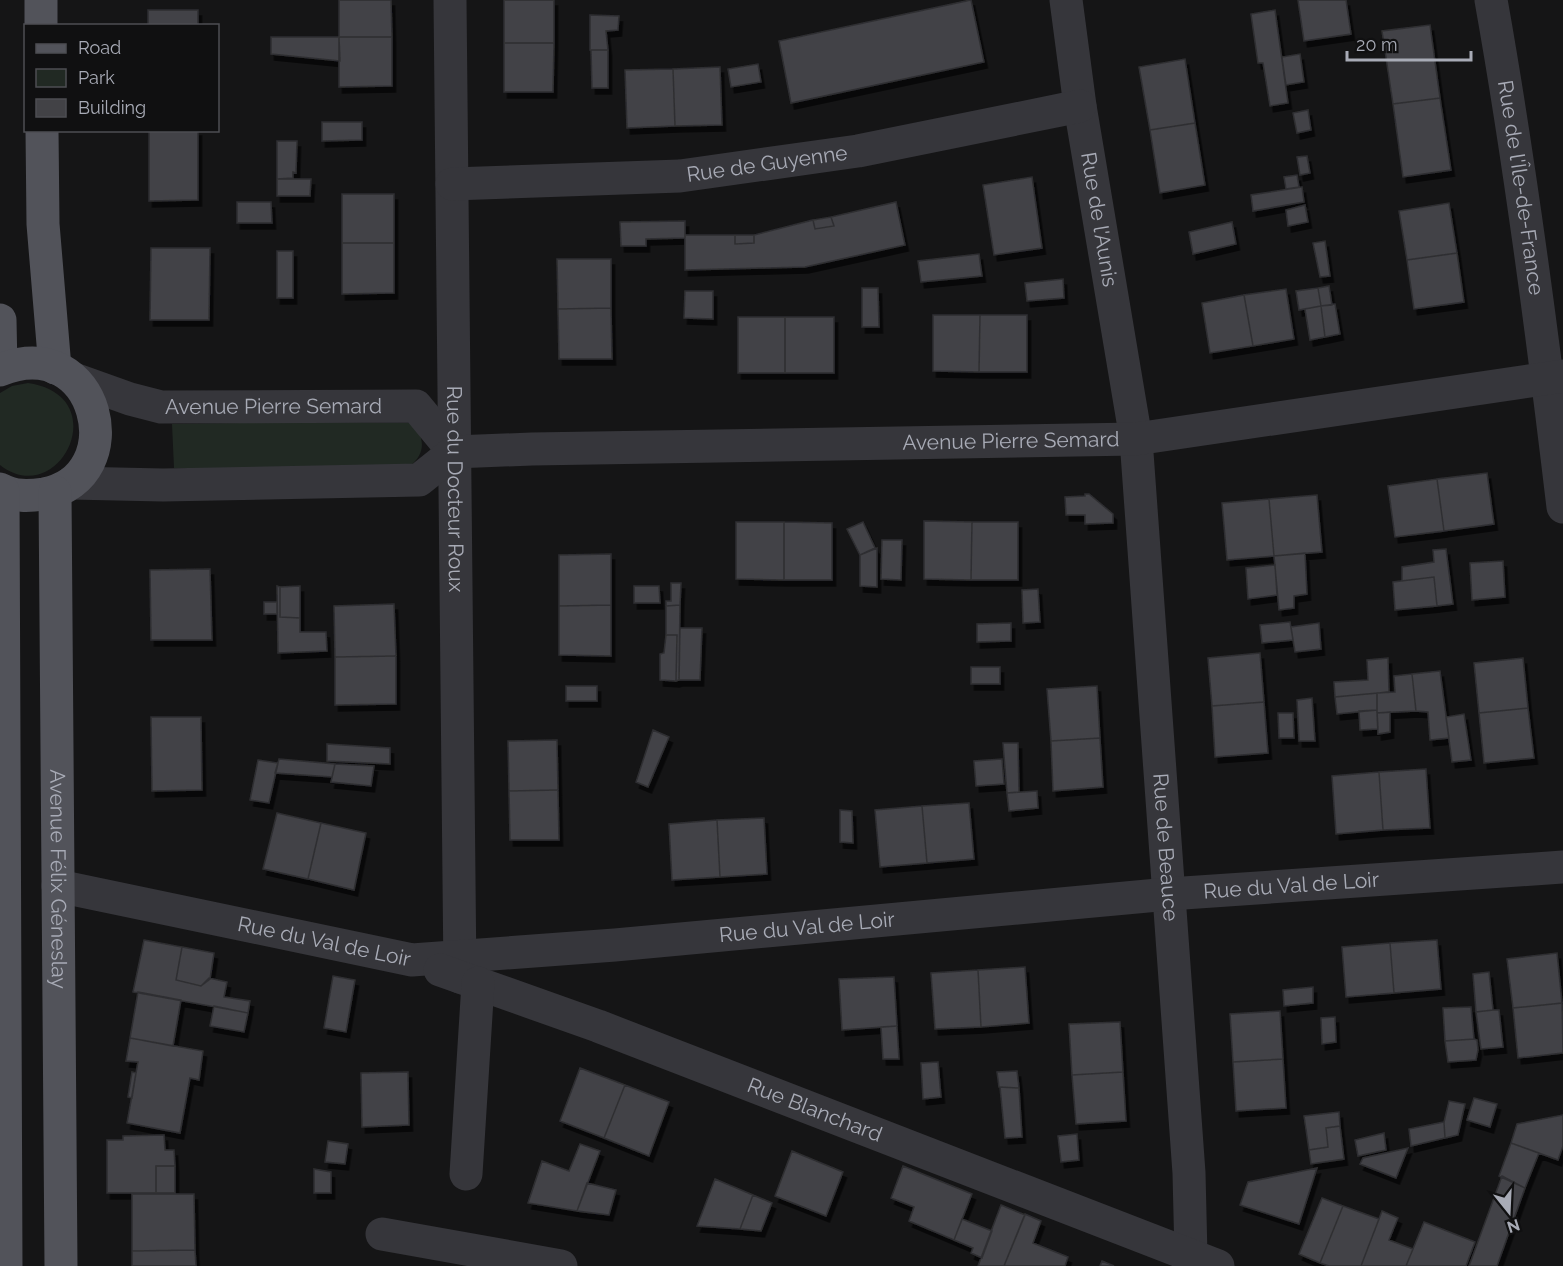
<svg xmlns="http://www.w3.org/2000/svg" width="1563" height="1266" font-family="Raleway,sans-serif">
  <defs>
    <filter id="shadow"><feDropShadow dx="3.5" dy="6" stdDeviation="0" flood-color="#0009"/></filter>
  </defs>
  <rect width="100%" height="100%" fill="#151516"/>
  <path fill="#212923" d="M28 383C116 396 59 511 0 465V393L12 386Z
    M311 422 415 423C424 440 426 453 410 466L323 469 174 468 172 424Z"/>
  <path fill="#424246" stroke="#2f2f32" stroke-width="1.5" filter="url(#shadow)" d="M339 0H391L392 37H339Z
    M504 0H554V43H504Z
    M971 0 984 62 791 103 779 41Z
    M1298 0H1346L1351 34 1304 41Z
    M148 10H198V26H148Z
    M1275 10 1288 103 1270 106 1263 63H1258L1251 14Z
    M590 15 619 16 618 30 606 31 608 50H590Z
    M1430 25 1440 98 1393 104 1382 31Z
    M271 37H339L340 61 271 54Z
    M339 37H392V86L339 87Z
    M504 43H554L553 92H504Z
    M591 50H608V88H592Z
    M1300 54 1304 82 1286 85 1282 57Z
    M1185 59 1195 123 1150 130 1139 67Z
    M758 64 761 82 731 87 728 69Z
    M720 67 722 125 675 126 673 69Z
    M673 69 675 126 627 128 625 70Z
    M1440 98 1451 170 1403 177 1393 104Z
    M1308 110 1311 130 1297 133 1293 113Z
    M322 122H362V140L322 141Z
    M1195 123 1205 185 1160 193 1150 130Z
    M149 130H198V200L149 201Z
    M277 141H297L296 173 293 172V178L277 179Z
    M1307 156 1310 173 1300 175 1297 157Z
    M1297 175 1299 187 1286 189 1284 177Z
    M1032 177 1042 248 994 255 983 185Z
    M277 179H311L310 196H277Z
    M1302 187 1304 202 1253 211 1251 195Z
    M342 194H394V243H342Z
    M237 202H271L272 223H237Z
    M896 202 905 245 805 267 685 270V235H735V244L754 243V235L813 220 815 229 834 226 831 217Z
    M1449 203 1457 253 1407 260 1399 211Z
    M1305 205 1308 222 1288 226 1286 210Z
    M831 217 834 226 815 229 813 220Z
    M685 221V238L646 239V246H621L620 222Z
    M1232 222 1236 244 1193 254 1189 232Z
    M735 235H754V243L735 244Z
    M1325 241 1330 276 1320 277 1313 243Z
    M342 243H394V293L342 294Z
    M151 248H210L209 320H150Z
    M277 251H293V298H277Z
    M1457 253 1464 302 1414 309 1407 260Z
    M979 254 982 276 921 282 918 261Z
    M557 259H611V308L558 309Z
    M1063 279 1064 298 1027 301 1025 283Z
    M1329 286 1332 305 1321 306 1318 288Z
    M862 288H878L879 327H862Z
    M1318 288 1321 306 1299 310 1296 291Z
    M1286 289 1294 339 1253 346 1244 295Z
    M685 291H713V319L684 318Z
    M1244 295 1253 346 1210 353 1202 303Z
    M1335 304 1340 334 1325 337 1321 306Z
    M1321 306 1325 337 1310 340 1305 309Z
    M611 308 612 359H559L558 309Z
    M933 315H980L979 372 933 371Z
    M980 315H1027V372H979Z
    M738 317H785V373H738Z
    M785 317H834V373H785Z
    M1487 473 1494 524 1444 531 1437 479Z
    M1437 479 1444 531 1395 537 1388 486Z
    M1085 494H1089L1113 514V523L1085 524V515H1066L1065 497 1085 496Z
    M1317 495 1322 552 1274 556 1269 499Z
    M1269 499 1274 556 1227 560 1222 503Z
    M924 521 972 522 971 580 924 579Z
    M736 522H784V580L736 579Z
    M784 522 832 523V580H784Z
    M863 522 875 548 860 555 847 529Z
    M972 522H1018V580H971Z
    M882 540H902L901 580 881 579Z
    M877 548V587L860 586V555Z
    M1446 549 1453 604 1437 606 1434 577 1402 581V567L1434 562 1433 550Z
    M1305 553 1307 594 1294 596V608L1279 610 1274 556Z
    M611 554V605L559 606V555Z
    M1503 561 1505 597 1472 600 1470 563Z
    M1275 565 1277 595 1248 599 1246 568Z
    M210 569 212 640H151L150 570Z
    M1434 577 1437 606 1395 610 1393 582Z
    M671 583H681L680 605 666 606V601H671Z
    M277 586 280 587V617L300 618V632H326L327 651 278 653Z
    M300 586V618L280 617V587Z
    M634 586H659L660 603H634Z
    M1038 589 1040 622 1023 623 1022 590Z
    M264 602H277V614H264Z
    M394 604 396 656 335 657 334 606Z
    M611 605V656L559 655V606Z
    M680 605 679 680 676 681 677 635H666V606Z
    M1290 622 1293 640 1262 643 1260 625Z
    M1011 623V641L977 642V624Z
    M1319 623 1321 649 1295 652 1291 627Z
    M680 628H702L700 680H679Z
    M666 635H677L676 681 660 680V654L664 653Z
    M1260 653 1264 702 1212 706 1208 658Z
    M396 656V704L335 705V657Z
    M1388 658 1389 692 1335 697 1334 682 1368 680 1367 660Z
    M1523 658 1528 708 1479 713 1474 663Z
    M971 667H1000V684H971Z
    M1440 671 1449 738 1430 740 1428 712 1416 711 1412 674Z
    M1412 674 1416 711 1377 713V693L1395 692 1394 676Z
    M566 686H597V701H566Z
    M1097 686 1100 738 1051 741 1047 689Z
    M1377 693V710L1337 714 1335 697Z
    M1312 698 1315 741H1299L1297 700Z
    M1264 702 1268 753 1215 757 1212 706Z
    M1528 708 1534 758 1484 763 1479 713Z
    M1377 710 1378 729 1360 730 1359 711Z
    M1390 712V732L1378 734 1377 713Z
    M1278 713H1293L1294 738H1279Z
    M1464 714 1471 760 1452 762 1446 717Z
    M151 717H201L202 790 152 791Z
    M653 730 669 737 648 787 636 782Z
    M1100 738 1103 787 1053 791 1051 741Z
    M557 740 558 790 509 791 508 741Z
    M1003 743H1018L1019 792 1007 793Z
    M327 744 390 748V764L327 761Z
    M279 759 335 764 332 777 275 773Z
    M1002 759 1004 784 976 786 974 761Z
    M258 760 278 763 269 803 250 800Z
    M335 764 374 766 371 786 331 782Z
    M1426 769 1430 828 1383 830 1379 772Z
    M1379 772 1383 830 1336 834 1332 776Z
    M558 790 559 840H510L509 791Z
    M1037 791 1038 808 1009 811 1007 793Z
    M969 803 974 859 927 863 922 806Z
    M922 806 927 863 880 867 875 810Z
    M840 810 852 811 853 843 840 842Z
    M277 813 321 823 308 879 263 869Z
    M764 818 767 874 720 877 717 820Z
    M717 820 720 877 672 880 669 824Z
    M321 823 366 833 354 890 308 879Z
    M144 940 182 947 176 980 201 986 209 978 227 982 224 997 250 1001 248 1013 133 992Z
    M1437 940 1441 989 1394 993 1390 943Z
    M1390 943 1394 993 1346 997 1342 947Z
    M182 947 214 953 210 979 201 986 176 980Z
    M1557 953 1562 1003 1513 1008 1507 959Z
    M1025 967 1029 1023 981 1027 978 970Z
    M978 970 981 1027 935 1029 931 973Z
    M1489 972 1493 1010 1476 1012 1473 974Z
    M333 976 355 980 346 1032 324 1028Z
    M894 977 897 1026 842 1030 839 979Z
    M1313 987V1003L1284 1006 1283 990Z
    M138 992 181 1000 173 1046 130 1038Z
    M1562 1003 1563 1053 1518 1058 1513 1008Z
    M214 1006 248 1013 244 1032 210 1026Z
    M1471 1007 1474 1039 1445 1041 1443 1008Z
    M1493 1010H1499L1503 1047 1481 1049 1476 1012Z
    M1280 1011 1283 1059 1233 1062 1230 1014Z
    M1335 1017 1336 1042 1322 1044 1321 1018Z
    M1120 1022 1123 1072 1072 1075 1069 1024Z
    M897 1026 899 1059H883L881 1027Z
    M130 1038 203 1051 199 1080 190 1078 180 1133 127 1123 138 1062 126 1061Z
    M1474 1039 1477 1040 1478 1050 1476 1060 1448 1062 1445 1041Z
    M1283 1059 1286 1108 1236 1111 1233 1062Z
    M938 1062 941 1097 923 1099 921 1063Z
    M580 1068 625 1085 604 1138 560 1121Z
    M1017 1071 1019 1088 999 1087 997 1072Z
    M132 1072 136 1073 132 1098 128 1097Z
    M408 1072 409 1125 362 1127 361 1073Z
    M1123 1072 1126 1121 1076 1124 1072 1075Z
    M625 1085 669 1102 649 1156 604 1138Z
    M1000 1087 1019 1088 1022 1137 1005 1138Z
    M1474 1098 1497 1104 1490 1127 1467 1120Z
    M1449 1101 1465 1104 1458 1135 1445 1138 1444 1122Z
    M1339 1112 1340 1126 1326 1128 1328 1147 1309 1150 1304 1116Z
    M1563 1115V1146L1558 1160 1511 1143 1517 1124Z
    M1444 1122 1445 1138 1411 1146 1409 1129Z
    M1340 1126 1344 1159 1311 1164 1309 1150 1328 1147 1326 1128Z
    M1384 1133 1386 1150 1358 1156 1355 1140Z
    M1077 1134 1079 1160 1061 1162 1058 1136Z
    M164 1135 165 1150H174L175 1166H156V1193H107V1140H123V1136Z
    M328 1141 348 1144 345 1164 325 1162Z
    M1511 1143 1539 1153 1525 1188 1499 1176Z
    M580 1144 600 1151 577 1211 528 1203 542 1161 569 1171Z
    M1408 1148 1396 1178 1360 1164 1363 1158Z
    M792 1151 843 1172 826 1216 775 1196Z
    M156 1166H175V1193H156Z
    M903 1166 972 1194 954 1240 909 1221 914 1207 891 1198Z
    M1317 1168 1299 1224 1240 1205 1248 1182Z
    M314 1169 331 1172V1193H314Z
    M1502 1176 1525 1188 1497 1266H1469Z
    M715 1179 753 1195 740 1229 697 1226Z
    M587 1183 616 1190 609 1215 577 1211Z
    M132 1194H194L195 1250 132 1251Z
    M753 1195 772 1203 761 1231 740 1229Z
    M1322 1198 1343 1206 1320 1263 1299 1254Z
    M1001 1205 1025 1215 1004 1266H978Z
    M1343 1206 1379 1219 1361 1266H1329L1320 1263Z
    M1382 1211 1398 1218 1389 1240 1413 1249 1406 1266H1361Z
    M1025 1214 1041 1221 1033 1243 1068 1257 1065 1266H1004Z
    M962 1219 992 1231 982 1258 971 1253 973 1248 954 1240Z
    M1424 1222 1475 1242 1466 1266H1406Z
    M132 1251 195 1250 196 1266H132Z
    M1102 1261 1114 1266H1100Z"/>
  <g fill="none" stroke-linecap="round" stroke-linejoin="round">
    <g stroke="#36363b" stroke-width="33">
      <path id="s1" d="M450 0 460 977"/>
      <path id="s2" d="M1066 0 1080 106 1136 439 1189 1173 1191 1256"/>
      <path id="s3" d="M1491 0C1521 168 1543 338 1563 507"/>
      <path id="s4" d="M452 184 680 176 858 151 1080 106"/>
      <path id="s5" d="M74 379 130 399 161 407 416 406 454 452"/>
      <path id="s6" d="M71 483 163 485 419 480 454 452 532 449 1136 439 1563 376"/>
      <path id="s7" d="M58 886 412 960 615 945 1169 894 1563 867"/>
      <path id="s8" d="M440 970 598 1026 1218 1266"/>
      <path d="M466 1174 478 983"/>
      <path d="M382 1234 561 1266"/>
    </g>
    <g stroke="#52535a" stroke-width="33">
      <path d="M41 0V26"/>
      <path d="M42 130 43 224 55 368"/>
      <path d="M0 320 1 369"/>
      <path d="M0 370C99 330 133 478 44 494 29 496 14 497 0 489"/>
      <path d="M3 491 6 1266"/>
      <path id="s9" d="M55 492 61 1266"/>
    </g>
  </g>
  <g text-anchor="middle" stroke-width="5" stroke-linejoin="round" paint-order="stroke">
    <g font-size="21" fill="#a8abb6" stroke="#101011">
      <text dy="7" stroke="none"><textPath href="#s4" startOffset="316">Rue de Guyenne</textPath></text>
      <text dy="7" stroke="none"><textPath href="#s3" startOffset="190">Rue de l'Île-de-France</textPath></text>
      <text dy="7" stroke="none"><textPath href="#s2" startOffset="222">Rue de l'Aunis</textPath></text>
      <text dy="7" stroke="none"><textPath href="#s5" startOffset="204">Avenue Pierre Semard</textPath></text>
      <text dy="7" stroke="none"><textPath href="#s6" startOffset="950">Avenue Pierre Semard</textPath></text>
      <text dy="7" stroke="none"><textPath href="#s1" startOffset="489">Rue du Docteur Roux</textPath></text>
      <text dy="7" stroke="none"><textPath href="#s2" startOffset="854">Rue de Beauce</textPath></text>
      <text dy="7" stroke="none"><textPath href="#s9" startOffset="387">Avenue Félix Géneslay</textPath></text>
      <text dy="7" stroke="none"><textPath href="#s7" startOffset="1244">Rue du Val de Loir</textPath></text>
      <text dy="7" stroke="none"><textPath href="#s7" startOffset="758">Rue du Val de Loir</textPath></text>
      <text dy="7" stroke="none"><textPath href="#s7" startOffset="272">Rue du Val de Loir</textPath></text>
      <text dy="7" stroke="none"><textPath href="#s8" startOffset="400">Rue Blanchard</textPath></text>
    </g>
  </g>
  <rect x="24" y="24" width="195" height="108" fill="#101011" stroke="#4d4e53" stroke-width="1.5"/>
  <rect x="36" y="44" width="30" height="9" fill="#52535a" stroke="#4d4e53" stroke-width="1.5"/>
  <text x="78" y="54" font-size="18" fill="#a8abb6">Road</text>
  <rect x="36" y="69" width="30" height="18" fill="#212923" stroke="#4d4e53" stroke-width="1.5"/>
  <text x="78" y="84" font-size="18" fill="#a8abb6">Park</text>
  <rect x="36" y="99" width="30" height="18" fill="#424246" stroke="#4d4e53" stroke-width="1.5"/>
  <text x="78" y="114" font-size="18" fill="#a8abb6">Building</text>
  <g transform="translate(1509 1212) rotate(162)" stroke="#101011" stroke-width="4.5" paint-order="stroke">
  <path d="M0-4.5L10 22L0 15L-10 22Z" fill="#a8abb6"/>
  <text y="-9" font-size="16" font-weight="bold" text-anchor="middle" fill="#a8abb6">N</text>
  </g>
  <path d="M1347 51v9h124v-9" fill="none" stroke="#a8abb6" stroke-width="3"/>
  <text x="1356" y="51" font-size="18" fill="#a8abb6" stroke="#101011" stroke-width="4.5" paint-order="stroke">20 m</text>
</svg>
